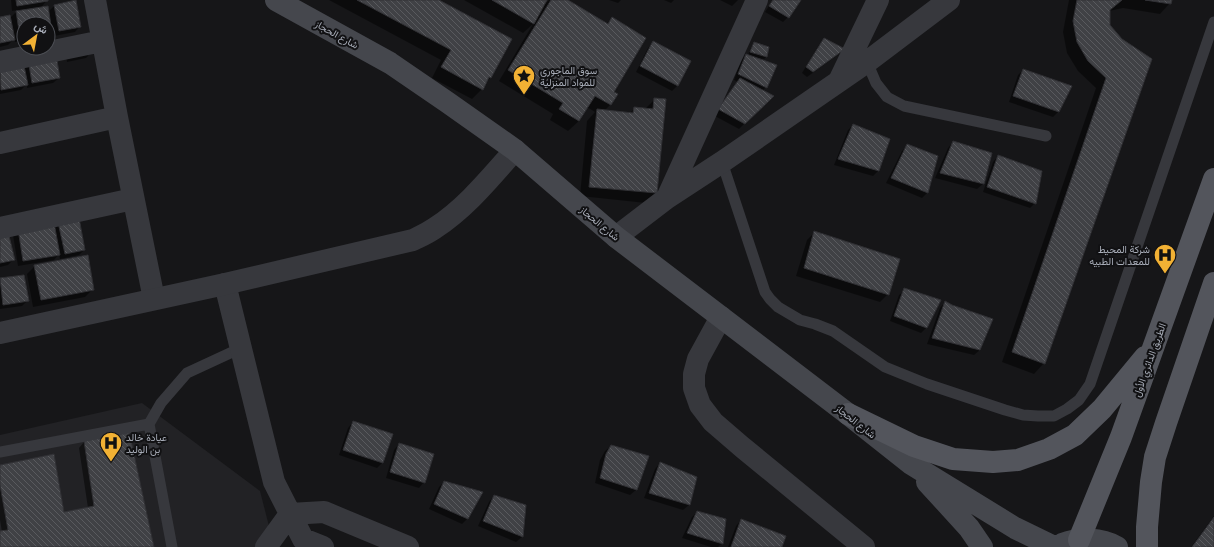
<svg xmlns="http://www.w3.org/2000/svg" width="1214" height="547" font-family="'Fira Sans',Vazirmatn,sans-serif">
  <defs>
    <pattern id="building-back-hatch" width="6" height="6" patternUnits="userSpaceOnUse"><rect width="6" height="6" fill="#404145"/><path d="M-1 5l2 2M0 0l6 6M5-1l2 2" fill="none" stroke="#595a5e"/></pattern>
  </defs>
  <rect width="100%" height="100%" fill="#161618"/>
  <path fill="#222225" d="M142 403 260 491 271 534 261 547H0V435Z"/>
  <path fill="#0007" d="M11 0H47L40 9 48 12 54 6 80 26 75 32 54 36 53 31 48 35V24H24V41L15 42 14 39 8 45 0 47V18L9 19 18 10 12 11Z
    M329 0H436L491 77 485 83 482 89 472 99 432 78 441 60Z
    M464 0H546L543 6 549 0H566L606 24 613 18 612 92 616 94 610 105 604 111 629 114 634 109H645L655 99 656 193 646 203 580 196 587 121 595 112 587 107 579 121 568 131 550 120 553 114 499 81 533 24 523 33Z
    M609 0H621L618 3Z
    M664 0H674L671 3Z
    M720 0H738L732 6Z
    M773 0H800L788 17 783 22 765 12Z
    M1069 0H1171L1170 3 1160 14 1123 8 1109 11V25L1121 40 1044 363 1034 374 1002 362 1096 88 1078 71 1067 53 1063 32Z
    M824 39 844 49 839 54 807 77 802 73 819 45Z
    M653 43 690 62 677 86 672 91 636 72 648 48Z
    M754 43 766 57 764 59 759 58 758 59 766 87 762 91 772 96 739 129 713 115 738 82 734 80 741 60 746 55H748L752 46Z
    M87 48 88 56 86 58 67 62 66 54Z
    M29 60 59 78 53 83 27 88V84L21 90 0 94V67Z
    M1023 70 1059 111 1053 117 1009 102 1018 75Z
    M853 125 889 139 878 171 873 176 834 165 848 130Z
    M953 142 991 154 983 184 977 189 935 178 948 148Z
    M908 145 928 192 922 198 886 183 902 151Z
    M998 156 1035 203 1030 208 983 192 993 162Z
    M59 222 84 250 79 255 60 259 59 254 54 260 18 266 13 235Z
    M815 232 888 294 880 302 796 276 807 240Z
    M0 235 14 259 8 265 0 267Z
    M35 266 93 289 85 297 33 307 27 274Z
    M23 276 28 300 22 306 0 309V279Z
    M905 290 940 300 926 328 921 333 890 321 899 295Z
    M945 302 980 350 974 355 927 344 940 308Z
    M353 422 382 463 377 468 339 455 348 428Z
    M84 442 153 547H0V532H2L0 520V466L63 513 88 508 79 448Z
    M399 444 424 482 419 488 386 478 394 450Z
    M611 446 636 490 630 495 595 483 600 460 605 451Z
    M660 463 696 478 689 505 683 510 644 498 655 469Z
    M444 482 468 518 462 524 429 509 439 487Z
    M494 496 525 506 522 537 516 542 478 526 489 502Z
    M697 512 722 543 718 547H711L682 538 692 517Z
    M1214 516V547H1191Z
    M741 520 781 547H728L736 526Z"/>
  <path fill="url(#building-back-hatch)" stroke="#303034" d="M16 0H48V1L17 6Z
    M76 0 81 27 59 31 54 5Z
    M357 0H439L512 39 491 78 489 77 483 90 441 67 451 50Z
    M492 0H547L534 24Z
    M551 0H568L608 24 612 17 646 38 614 92 618 94 611 105 595 96 579 121 559 109 563 103 508 70Z
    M773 0H801L789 18 769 6Z
    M1077 0H1122L1110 10V25L1122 39 1152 59 1045 364 1012 352 1106 78 1088 61 1077 42 1073 21Z
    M1145 0H1172L1171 4Z
    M48 6 52 32 48 33V24H24V36L20 37 16 11Z
    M10 15 15 40 0 43V17Z
    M824 38 845 49 813 72 806 67Z
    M653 41 691 61 678 86 640 66Z
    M754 42 769 47 767 57 750 52Z
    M746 54 777 65 767 88 738 74Z
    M56 55 60 78 32 83 28 59Z
    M23 61 28 85 1 90 0 66Z
    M1023 69 1072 86 1059 112 1013 96Z
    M740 78 774 96 745 124 718 109Z
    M654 98 666 99 657 193 589 187 597 109 633 113 634 107 653 109Z
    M853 124 890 139 879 171 838 159Z
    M953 141 992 153 984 184 940 173Z
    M907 144 938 156 928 193 891 178Z
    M998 155 1042 171 1036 204 987 187Z
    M79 218 85 250 65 254 58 222Z
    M54 223 60 255 23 261 18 229Z
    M814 231 900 259 889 295 804 268Z
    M8 232 15 260 0 263V234Z
    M88 255 94 290 41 300 34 265Z
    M24 275 29 301 3 305 0 278Z
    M904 288 941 300 927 328 894 316Z
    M945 301 952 305 993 319 980 350 932 338Z
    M353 421 393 434 383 463 343 450Z
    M129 431 154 547H0V531L8 530 0 485V465L54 454 64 512 94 506 84 441Z
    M399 443 434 454 425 483 390 472Z
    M611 445 649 456 637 490 600 478 606 454Z
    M660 462 697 477 690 505 649 493Z
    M444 481 483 492 468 519 434 504Z
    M494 495 526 505 523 537 483 521Z
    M697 511 726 519 723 544 687 533Z
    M1214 517V547H1192Z
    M741 519 786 536 782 547H731Z"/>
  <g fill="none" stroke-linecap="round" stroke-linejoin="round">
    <path stroke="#37383d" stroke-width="11" d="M867 62 876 83 887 97 904 106 1046 136
      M722 162 765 292 770 299 778 307 800 320 815 324 833 331 885 367 927 384 1005 410 1023 415 1038 416H1054L1067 409 1079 400 1090 384 1214 22
      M0 452 149 424
      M172 547 149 424 161 403 187 373 241 348"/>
    <path stroke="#37383d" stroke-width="22" d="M95 0 117 117 154 299
      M0 62 102 41
      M839 81 878 0
      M0 143 117 117
      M667 198 757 0
      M0 228 133 199
      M616 237 667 198 722 162 867 62 949 0
      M225 284 274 482 303 539 323 547
      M721 317 698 359 694 374V388L700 405 713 422 742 447 864 547
      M290 514 324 512 408 547
      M266 547 290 514"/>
    <path stroke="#37383d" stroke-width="22" d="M0 333 225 284 413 240C421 236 428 233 435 228 466 208 490 178 515 150"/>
    <path stroke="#45474d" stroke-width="22" d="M276 0 390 63 447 102 515 150 616 237 848 414 911 464 1015 528 1054 547
      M927 482 969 528 982 547
      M1062 544C1080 537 1101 538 1117 547"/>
    <path stroke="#53555c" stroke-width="22" d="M848 414 914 446 953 459 993 462 1018 460 1049 449 1075 435 1102 409 1145 357
      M1079 540 1121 437 1214 179
      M1147 547V527L1151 482 1155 457 1166 423 1214 283"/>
  </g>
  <defs>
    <g id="sight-pin" transform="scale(1.15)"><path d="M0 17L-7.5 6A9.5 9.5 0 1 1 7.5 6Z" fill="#f2b134" stroke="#111113"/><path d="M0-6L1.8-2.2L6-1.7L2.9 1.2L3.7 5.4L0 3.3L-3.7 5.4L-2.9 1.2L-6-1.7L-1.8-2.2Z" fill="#111"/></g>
    <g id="hospital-pin" transform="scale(1.15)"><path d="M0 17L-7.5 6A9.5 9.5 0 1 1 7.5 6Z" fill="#f2b134" stroke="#111113"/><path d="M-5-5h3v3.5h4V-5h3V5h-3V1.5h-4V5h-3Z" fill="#111"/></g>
  </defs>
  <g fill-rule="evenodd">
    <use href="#sight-pin" x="524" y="76"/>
    <use href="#hospital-pin" x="1165" y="255"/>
    <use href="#hospital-pin" x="111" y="443"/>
  </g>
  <g text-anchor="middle" stroke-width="4" stroke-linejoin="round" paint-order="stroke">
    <g font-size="10" fill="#a8adb8" stroke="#111113">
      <text transform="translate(337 34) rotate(29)" y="4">شارع الحجاز</text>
      <text transform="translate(600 223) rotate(40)" y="4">شارع الحجاز</text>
      <text transform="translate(1149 360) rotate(-70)" y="4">الطريق الدائري الأول</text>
      <text transform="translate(856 421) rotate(38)" y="4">شارع الحجاز</text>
    </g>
    <g font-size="10" fill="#a8adb8" stroke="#111113" text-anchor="start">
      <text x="540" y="74">سوق الماجوري<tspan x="540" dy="12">للمواد المنزلية</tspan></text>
      <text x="1150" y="253" text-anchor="end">شركة المحيط<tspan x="1150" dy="12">للمعدات الطبيه</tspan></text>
      <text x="126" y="441">عيادة خالد<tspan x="126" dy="12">بن الوليد</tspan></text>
    </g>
  </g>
  <g transform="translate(36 36) rotate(32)"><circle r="19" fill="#111113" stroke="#4d4f55"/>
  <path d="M0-3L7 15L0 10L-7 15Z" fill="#f2b134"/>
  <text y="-6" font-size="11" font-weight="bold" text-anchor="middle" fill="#a8adb8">ش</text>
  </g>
</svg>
